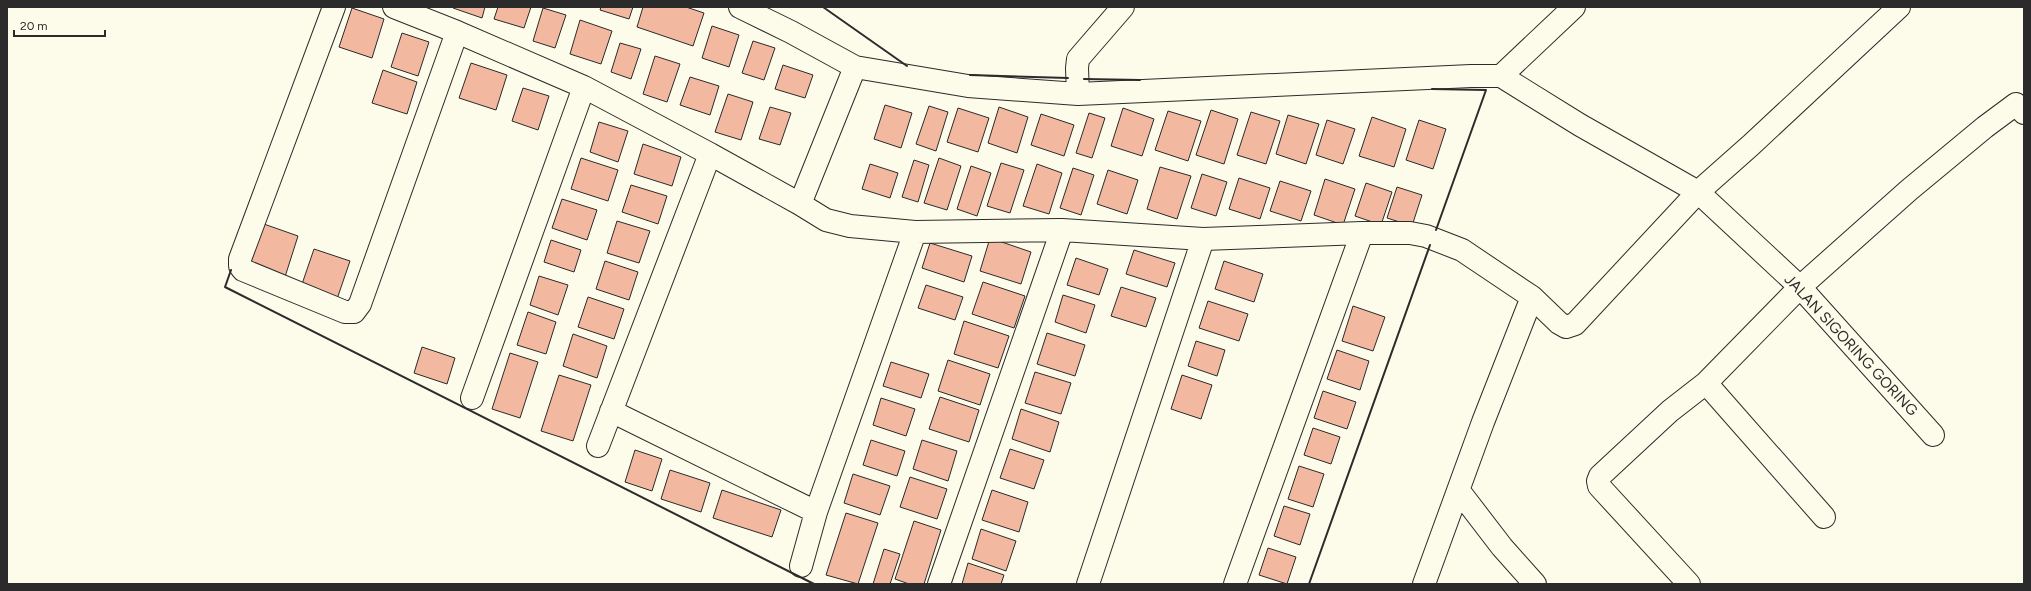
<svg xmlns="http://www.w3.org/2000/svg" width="2031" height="591" font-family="Figtree,sans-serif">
  <rect width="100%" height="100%" fill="#fdfbea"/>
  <path fill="#f2b8a0" stroke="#2b2b2b" d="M453 7H485L482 18 453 8Z
    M498 7H531L524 28 494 19Z
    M601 7H633L629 19 600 10Z
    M643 7H686L704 13 693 46 637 27Z
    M352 8 384 19 372 58 339 47Z
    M543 8 566 15 555 48 533 41Z
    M580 20 612 31 601 64 570 54Z
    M712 26 739 35 729 67 702 58Z
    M402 33 429 42 418 76 391 67Z
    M753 41 775 48 764 80 742 73Z
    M620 43 641 49 631 79 611 72Z
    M655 56 680 64 667 102 643 94Z
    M471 63 507 75 496 110 459 98Z
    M783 65 813 75 805 98 775 89Z
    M383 70 417 82 407 114 372 103Z
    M690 77 719 86 710 115 680 105Z
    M523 88 549 96 538 130 512 121Z
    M728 94 753 102 741 140 715 132Z
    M885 105 912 113 901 148 874 139Z
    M929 106 948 112 936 151 916 144Z
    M770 107 791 113 780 145 759 139Z
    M999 107 1028 117 1017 153 988 143Z
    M958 108 989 118 978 152 947 142Z
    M1123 108 1154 119 1142 156 1111 146Z
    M1211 110 1238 119 1224 164 1196 155Z
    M1168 111 1201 121 1188 161 1155 150Z
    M1251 112 1280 121 1266 164 1237 155Z
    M1089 113 1105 118 1092 158 1076 153Z
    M1041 114 1074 125 1064 156 1031 145Z
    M1288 115 1319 124 1306 164 1276 154Z
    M1372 117 1406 129 1394 167 1359 156Z
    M1327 120 1355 129 1343 164 1316 155Z
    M1419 120 1446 129 1433 169 1406 160Z
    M599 122 628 131 618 162 590 152Z
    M643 144 681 157 672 186 634 174Z
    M581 158 618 170 608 201 571 189Z
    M939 158 961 166 947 210 924 203Z
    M914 160 929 165 918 202 902 197Z
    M1001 163 1024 170 1010 213 987 206Z
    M870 164 898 173 890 198 862 189Z
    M1037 164 1062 173 1049 214 1023 206Z
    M971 166 991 173 977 216 957 209Z
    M1160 167 1191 176 1177 219 1147 209Z
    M1073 168 1094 175 1081 215 1060 208Z
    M1108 170 1138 180 1127 214 1097 204Z
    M1202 174 1227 182 1216 216 1191 208Z
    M1239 178 1270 188 1260 219 1229 209Z
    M1325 179 1355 189 1343 225 1314 215Z
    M1280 181 1311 191 1301 221 1270 211Z
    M1366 183 1392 192 1381 225 1355 216Z
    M631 185 667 196 658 224 622 212Z
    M1397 187 1422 195 1412 226 1387 218Z
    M562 199 597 210 587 240 552 228Z
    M617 221 650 231 639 263 607 253Z
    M261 223 298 236 284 280 246 268Z
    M990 238 1031 252 1021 284 980 271Z
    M551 240 581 250 574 272 544 262Z
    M930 243 972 256 964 282 922 268Z
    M314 249 350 261 336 302 300 290Z
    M1134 250 1175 263 1167 287 1126 274Z
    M1076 258 1108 269 1099 295 1067 285Z
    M605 261 638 272 629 300 596 289Z
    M1224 261 1263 274 1254 302 1215 289Z
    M539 276 568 285 558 315 530 305Z
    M983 282 1025 296 1014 328 972 314Z
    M926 285 963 297 955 320 918 308Z
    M1121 287 1156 298 1146 327 1111 316Z
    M1063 295 1095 305 1086 333 1055 322Z
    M588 297 624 309 614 339 578 327Z
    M1208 301 1248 314 1239 341 1199 328Z
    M1353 306 1385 317 1373 351 1342 341Z
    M528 312 556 322 546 354 517 345Z
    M964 321 1009 336 998 368 954 354Z
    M1047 333 1085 345 1075 376 1037 364Z
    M573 334 607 346 597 378 563 366Z
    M1196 341 1225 350 1217 376 1188 366Z
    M422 347 455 358 447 384 414 373Z
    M1337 350 1369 361 1360 390 1327 379Z
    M510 353 538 362 520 418 492 409Z
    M948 360 990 374 980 405 938 391Z
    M891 362 929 374 921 398 883 386Z
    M1035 372 1071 383 1061 414 1025 403Z
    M559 375 591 385 573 441 541 431Z
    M1182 375 1212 385 1201 419 1171 409Z
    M1323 391 1356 402 1347 429 1314 418Z
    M940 397 979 410 969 442 929 429Z
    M881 398 915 409 906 436 873 425Z
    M1021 409 1059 422 1050 452 1012 439Z
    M1313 428 1340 437 1331 464 1304 455Z
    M871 440 905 451 897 476 863 465Z
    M922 440 957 451 948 481 913 469Z
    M1010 449 1044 460 1034 489 1000 478Z
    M635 450 662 459 652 491 625 482Z
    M1299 466 1324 474 1313 507 1288 499Z
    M670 470 710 483 701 512 661 499Z
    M853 474 890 486 880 515 844 503Z
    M910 477 947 489 937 519 900 507Z
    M722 490 781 510 772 537 713 518Z
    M992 490 1028 502 1019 532 982 520Z
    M1284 506 1310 514 1300 545 1274 536Z
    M846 513 878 523 858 584 826 575Z
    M914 521 941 530 924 584H909L895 579Z
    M981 529 1016 541 1006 571 972 559Z
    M1268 548 1296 557 1287 584 1259 575Z
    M884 549 900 554 890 584H873Z
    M968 563 1004 575 1001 584H962Z"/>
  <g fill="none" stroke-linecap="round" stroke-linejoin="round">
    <g stroke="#2b2b2b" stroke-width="24">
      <path id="minor" d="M334 7 240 259V266L243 270 345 312H354L360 304 457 32 394 7
        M740 7 791 32 855 67 800 204 826 220 850 226 915 232 816 512
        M1574 7 1501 76 1580 125 1698 192 1800 287 1933 435
        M457 32 584 87 472 398
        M855 67 968 86 1078 94 1471 76H1501
        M584 87 710 154 598 446
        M1078 94 1077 68 1078 59 1123 7
        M710 154 800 204
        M915 232 1062 230 1203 239 1362 233H1410L1426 236 1462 250 1532 297
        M1706 383 1824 517
        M611 411 816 512 801 566
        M1459 491 1502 547 1535 584
        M939 584 1062 230
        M1088 584 1203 239
        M1235 584 1362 233
        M1424 584 1483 422 1532 297 1559 323 1566 327 1575 324 1698 192 1751 145 1899 7
        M1689 584 1599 486 1598 481 1600 476 1670 411 1706 383 1800 287 1909 190 1985 127 2016 104 2024 113"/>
    </g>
    <use href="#minor" stroke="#fdfbea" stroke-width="22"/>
    <path stroke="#2b2b2b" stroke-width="2" d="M823 7 907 66
      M970 75 1068 78
      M1084 79 1140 80
      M1432 89 1486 90 1436 230
      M231 270 225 287 814 584
      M1309 584 1430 245"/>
  </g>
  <g text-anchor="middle" stroke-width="3" stroke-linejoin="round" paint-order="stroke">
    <g font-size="15" fill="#2b2b2b" stroke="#fdfbea">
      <text transform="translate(1851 345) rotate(47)" y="5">JALAN SIGORING GORING</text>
    </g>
  </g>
  <rect width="2031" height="591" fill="none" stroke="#2b2b2b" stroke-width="16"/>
  <path d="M14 30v6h91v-6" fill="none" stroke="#2b2b2b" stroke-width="2"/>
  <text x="20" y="30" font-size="12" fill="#2b2b2b" stroke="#fdfbea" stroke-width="3" paint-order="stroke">20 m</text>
</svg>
